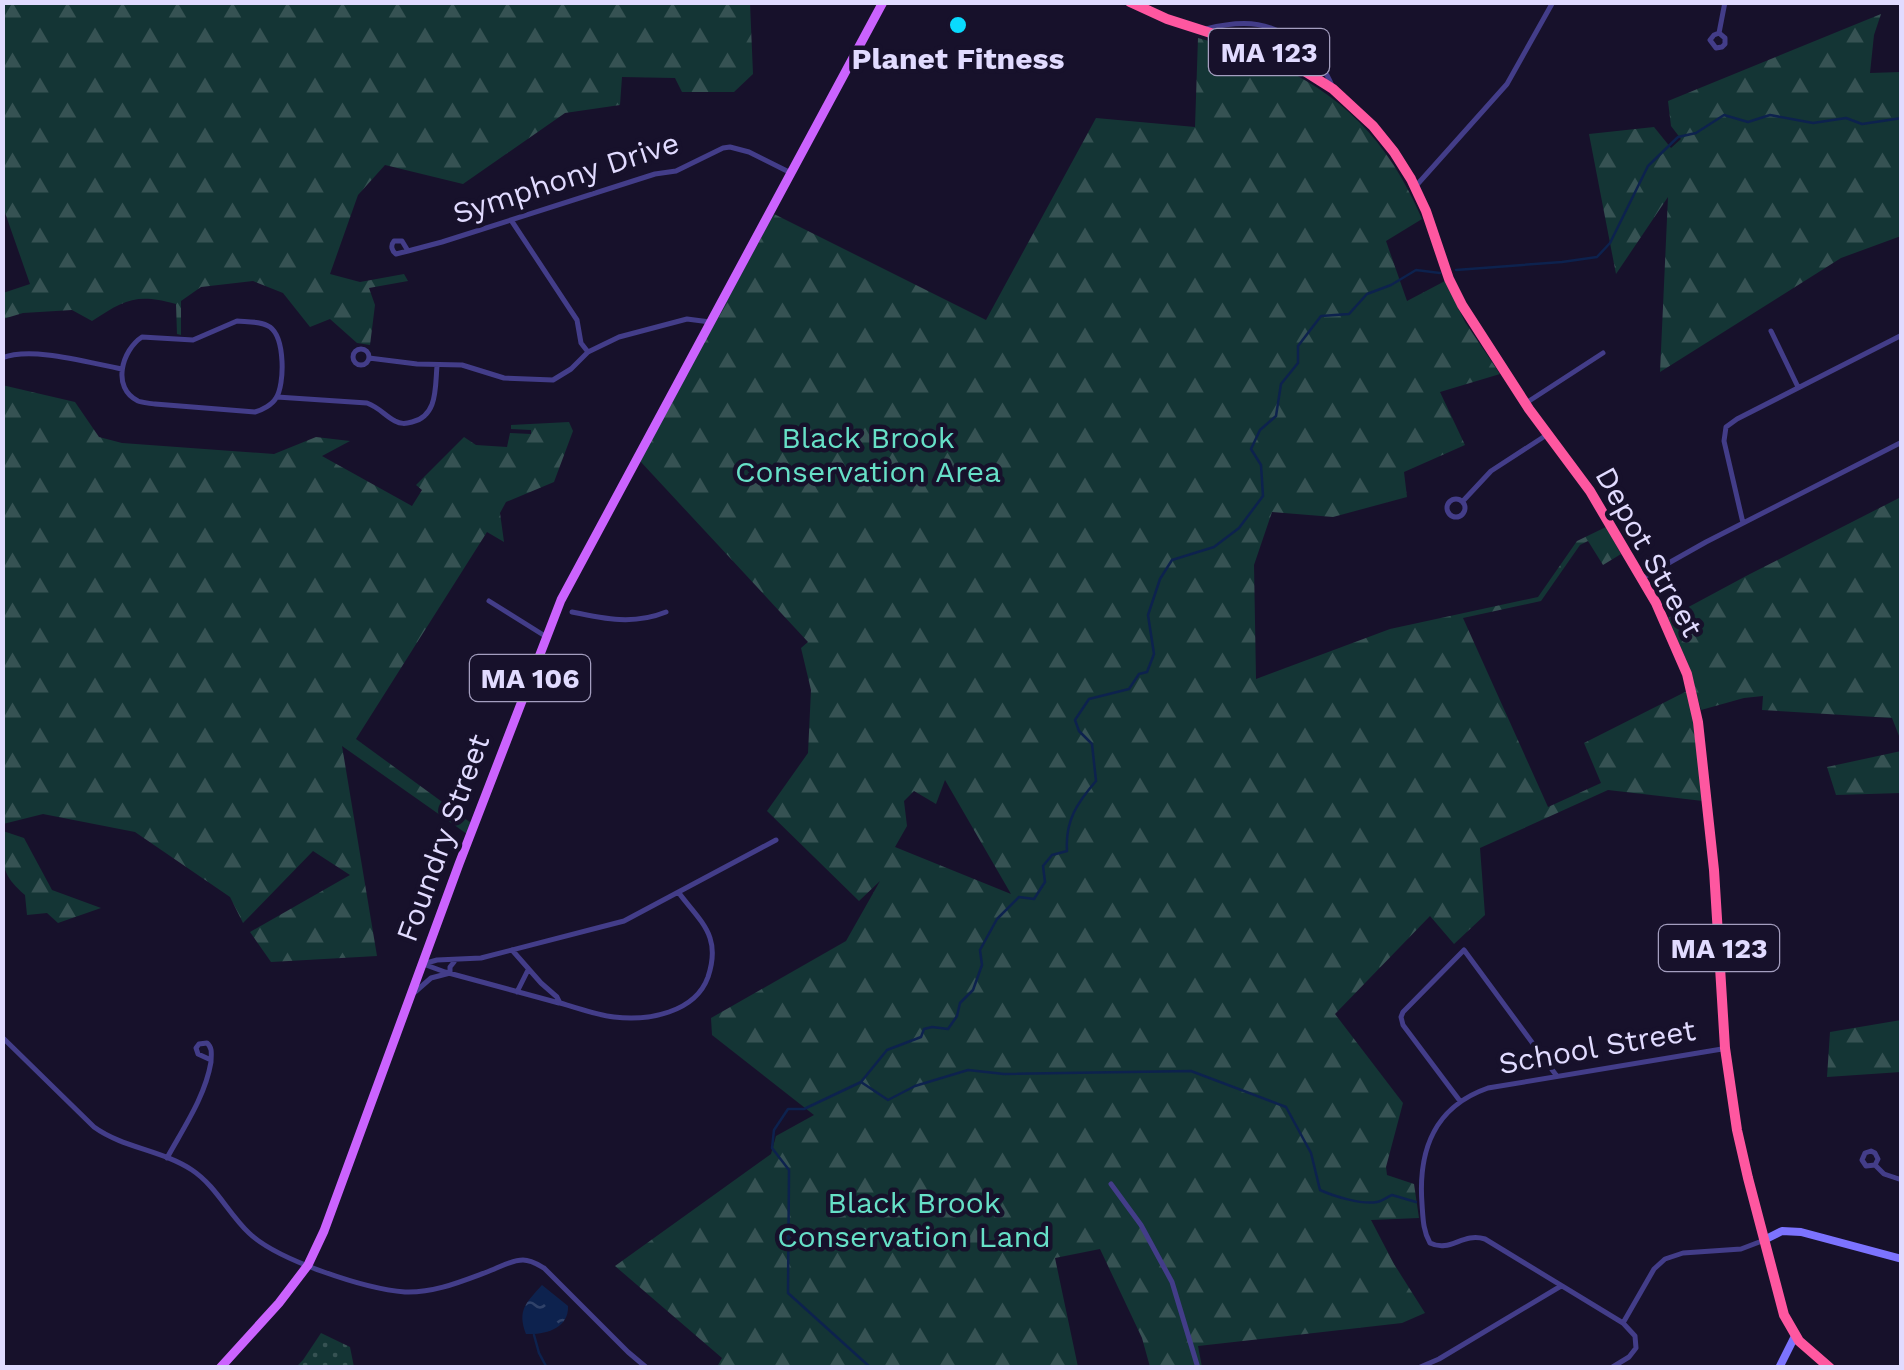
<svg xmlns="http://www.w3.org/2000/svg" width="1904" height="1370" font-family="'Work Sans',sans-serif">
  <defs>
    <pattern id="grass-dots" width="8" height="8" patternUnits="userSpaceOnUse" patternTransform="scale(2.5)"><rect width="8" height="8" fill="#143535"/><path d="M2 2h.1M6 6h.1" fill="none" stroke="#365253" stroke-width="1.8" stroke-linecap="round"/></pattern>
    <pattern id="forest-firs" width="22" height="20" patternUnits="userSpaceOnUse" patternTransform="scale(2.5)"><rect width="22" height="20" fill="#143535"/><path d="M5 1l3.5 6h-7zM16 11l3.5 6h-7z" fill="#365253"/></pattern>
    <pattern id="water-ripples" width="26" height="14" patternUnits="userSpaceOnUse" patternTransform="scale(2.5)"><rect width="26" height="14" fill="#0d224e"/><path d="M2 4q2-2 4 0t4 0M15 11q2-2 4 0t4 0" fill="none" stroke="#304269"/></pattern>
  </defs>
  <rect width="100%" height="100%" fill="#17112b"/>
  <path fill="url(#grass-dots)" d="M321 1333 350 1347 354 1367H296L303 1360Z"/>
  <path fill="url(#forest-firs)" fill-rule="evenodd" d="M3 2 750 3 753 74 734 92H682L675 78 622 77 620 105 565 113 463 184 385 165 358 195 330 274 360 282 404 274 408 281 369 288 375 305 370 345 357 343 330 319 310 327 283 293 253 281 201 287 181 301V335L177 334 176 304C137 293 125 299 92 321L72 310 23 313 3 319V293L30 284 3 207Z
    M1881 14 1874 35 1870 73 1901 72V236L1841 258 1660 372 1668 197 1616 274 1589 134 1654 127 1671 148 1681 139 1671 126 1668 101Z
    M1198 38C1307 67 1377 113 1422 219L1386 241 1407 301 1445 281 1465 322 1500 374 1440 392 1465 445 1404 472 1407 497 1333 517 1272 512 1254 565 1256 679 1390 629 1538 597 1577 541 1606 527 1621 554 1603 565 1588 541 1580 545 1541 601 1463 618 1548 807 1601 783 1584 743 1687 691 1692 711 1703 801 1608 790 1480 848 1485 915 1454 944 1430 916 1335 1014 1403 1103 1386 1167 1387 1175 1414 1184 1419 1218 1371 1220 1394 1264 1425 1313 1402 1323 1198 1346 1202 1367H1150L1142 1338 1100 1249 1055 1258 1078 1367 762 1368 758 1365 757 1367H717L722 1358 615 1266 771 1154 776 1136 814 1115 712 1035 711 1018 846 941 880 881 859 901 767 811 808 753 811 690 801 648 808 642 640 461 774 214 986 320 1096 118 1195 127ZM945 780 1011 894 895 847 907 826 904 801 914 791 936 804Z
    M2 385 75 402 99 437 122 443 274 454 316 437 350 441 322 456 412 506 422 490 416 485 464 437 476 445 507 447 510 433 531 434V430L511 429V425L569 422 573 431 554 482 506 502 500 513 504 542 487 532 356 739 471 823 467 834 342 746 377 956 271 962 250 932 350 875 313 851 243 923 230 897 135 832 43 814 3 824Z
    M1901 497V741L1892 718 1762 710 1763 696 1744 698 1701 710 1689 666 1668 618 1748 575Z
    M1901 751V793L1836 795 1827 767Z
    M3 831 24 838 52 890 101 908 58 923 47 913 27 915 25 895C0 874 2 862 3 831Z
    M1901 1020V1072L1827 1077 1830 1032Z"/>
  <path fill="url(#water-ripples)" d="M542 1285 568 1306C569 1328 546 1335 526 1334 517 1310 526 1303 542 1285Z"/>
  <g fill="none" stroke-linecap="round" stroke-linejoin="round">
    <path stroke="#0d224e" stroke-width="2.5" d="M1456 270 1562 262 1597 257 1610 243 1648 166 1678 137 1696 133 1724 115 1748 122 1770 115 1813 123 1846 118 1862 124 1902 118
      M861 1082 888 1100 915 1086 968 1070 1004 1074 1191 1071 1286 1107 1311 1153 1320 1190C1333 1196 1362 1205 1377 1202 1383 1201 1387 1197 1392 1195L1416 1202
      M534 1335 539 1353 547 1368
      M871 1368 788 1293 789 1170 772 1148 774 1130 788 1109H804L861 1082 887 1050 921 1037 924 1029 932 1027 948 1029 957 1016 960 1003 973 990 982 965 980 950 997 919 1019 897 1034 899 1045 882 1043 866 1052 855 1067 851C1065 821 1077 803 1096 781L1092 744 1079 731 1075 720 1089 699 1129 689 1139 674 1147 672 1154 654 1148 615 1160 579 1172 560 1214 547 1239 528 1263 496 1261 465 1251 449 1260 430 1276 416 1281 384 1298 363V346L1321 316 1349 314 1367 294 1391 285 1416 270 1440 273"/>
    <path stroke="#433d89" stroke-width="5" d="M1206 29C1245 19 1273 21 1304 48 1317 60 1326 70 1332 86
      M1719 33 1725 38V44L1722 47 1716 48 1710 40 1714 35 1719 33 1725 2
      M1415 187 1507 84 1553 2
      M511 220 577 320 581 343 588 352
      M408 251 396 254C392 251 390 246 394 241H402L408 251 442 242 655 174 676 171 723 148 730 147 749 152 789 172
      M237 321C247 322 261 321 270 327 285 338 285 384 276 398 272 405 262 410 255 412L155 404C152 404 141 402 138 401 111 388 122 350 142 337L193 340Z
      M1771 331 1798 387
      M353 357a8 8 0 1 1 16 0a8 8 0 1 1-16 0Z
      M2 358C32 346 89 363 122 369
      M369 358 417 364 462 365 504 378 553 380 571 369 588 352 619 337 687 319 710 322
      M277 397 367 403C380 408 384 415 395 421 401 424 405 424 412 422 438 416 435 387 437 366
      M1526 403 1603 353
      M1447 508a9 9 0 1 1 18 0a9 9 0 1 1-18 0Z
      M1463 501 1491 471 1545 436
      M1743 523 1724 441 1726 427 1737 419 1902 335
      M1642 578 1706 542 1902 442
      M489 601 545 636
      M572 612C605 619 634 625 666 612
      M512 950 541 983 557 997 560 1003C578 1008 596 1015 614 1017 648 1021 695 1013 708 977 712 965 714 950 710 938 705 922 689 907 679 893
      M423 964 437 960 481 958 624 921 776 840
      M426 965 445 972 559 1003
      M415 992 431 978 450 973V967L454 962
      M517 992 528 970
      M2 1037 94 1127C123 1148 162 1150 192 1170 216 1186 228 1213 249 1233 277 1260 365 1289 405 1292 434 1293 460 1282 487 1272 498 1268 511 1260 523 1260 531 1260 537 1264 544 1268L628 1352 647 1368
      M1460 1101 1403 1025 1401 1017 1403 1012 1464 950 1556 1075
      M167 1158C184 1127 205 1097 211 1062 211 1055 213 1048 207 1043L199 1044 196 1048 198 1054 211 1060
      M1875 1165 1878 1159 1875 1153 1871 1151 1865 1153 1862 1160 1866 1166 1875 1165 1884 1174 1902 1180
      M1111 1184 1141 1225 1172 1282 1198 1368
      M1623 1323 1654 1269 1665 1259 1683 1253 1741 1249 1762 1241
      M1418 1368 1439 1359 1561 1286
      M1611 1368 1629 1357 1636 1348 1635 1336 1623 1323 1485 1239C1462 1232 1451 1253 1430 1243 1423 1231 1423 1218 1422 1204 1418 1150 1434 1107 1488 1088L1722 1049"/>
    <path stroke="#7c73fe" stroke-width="8" d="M1764 1240 1782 1231 1801 1232 1902 1259
      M1779 1368 1795 1336"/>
    <path stroke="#cb63fe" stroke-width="9" d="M220 1368 279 1303 308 1265 324 1231 459 864 561 600 883 2"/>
    <path stroke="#fe57a0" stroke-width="10" d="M1130 2 1167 19 1245 44 1287 60 1333 89 1373 126 1394 152 1411 179 1426 211 1449 279 1462 305 1529 409 1590 491 1656 603 1687 674 1698 722 1714 870 1725 1048 1737 1130 1748 1178 1784 1315 1799 1341 1830 1368"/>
  </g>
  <circle fill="#09dafd" stroke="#17112b" stroke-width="4" cx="958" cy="25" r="10"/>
  <g text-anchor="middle" stroke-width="9" stroke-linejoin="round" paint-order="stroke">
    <g fill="#17112b" stroke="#a49ebf" stroke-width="2.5">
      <rect x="1209" y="29" width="120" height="46" rx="8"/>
      <rect x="470" y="655" width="120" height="46" rx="8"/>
      <rect x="1659" y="925" width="120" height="46" rx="8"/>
    </g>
    <g font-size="28" font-weight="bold" fill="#e1dbff">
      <text x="1269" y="62">MA 123</text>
      <text x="530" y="688">MA 106</text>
      <text x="1719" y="958">MA 123</text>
    </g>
    <g font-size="30" font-weight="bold" fill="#e1dbff" stroke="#17112b">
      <text x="958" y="69">Planet Fitness</text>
    </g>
    <g font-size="30" fill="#e1dbff" stroke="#17112b">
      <text transform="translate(566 178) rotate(-18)" y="10">Symphony Drive</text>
      <text transform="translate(1649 552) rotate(61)" y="10">Depot Street</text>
      <text transform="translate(443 838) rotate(-70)" y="10">Foundry Street</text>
      <text transform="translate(1597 1047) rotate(-10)" y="10">School Street</text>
    </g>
    <g font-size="30" fill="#66e0c7" stroke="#17112b">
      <text x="868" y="448">Black Brook<tspan x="868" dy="34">Conservation Area</tspan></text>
      <text x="914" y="1213">Black Brook<tspan x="914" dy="34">Conservation Land</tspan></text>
    </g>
  </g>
  <rect width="1904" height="1370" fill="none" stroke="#e1dbff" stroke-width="10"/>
</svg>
